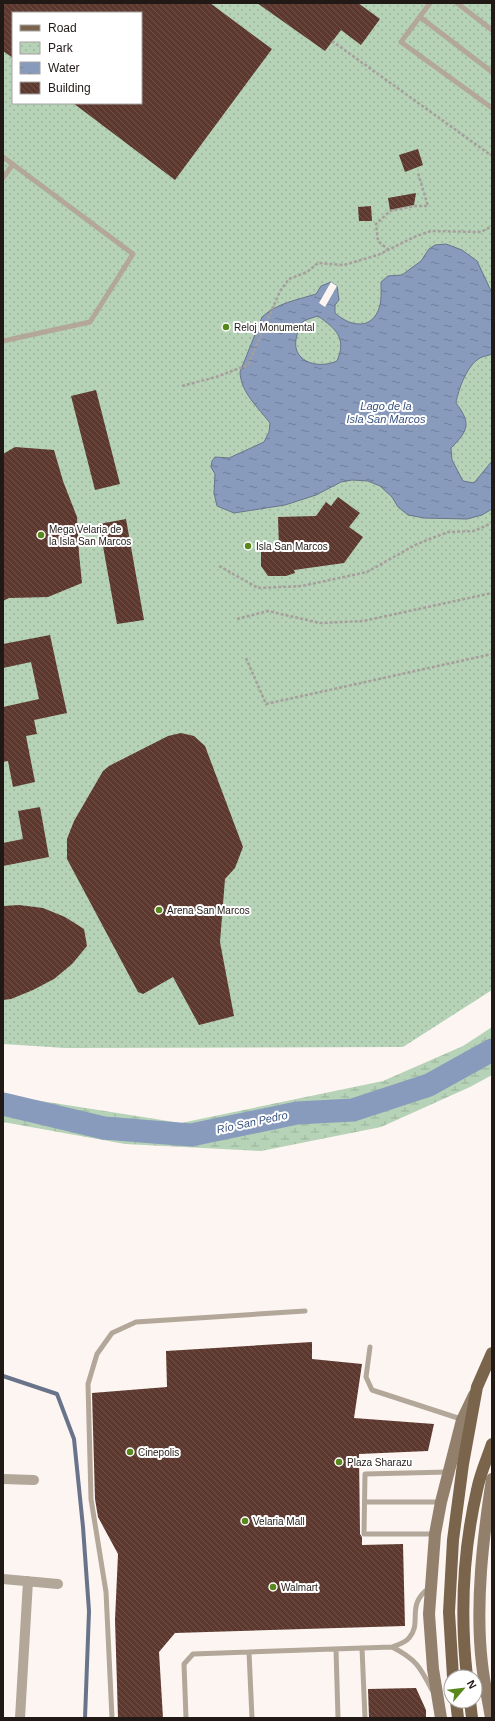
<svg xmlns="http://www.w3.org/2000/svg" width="495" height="1721" font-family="Arial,sans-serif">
  <defs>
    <pattern id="wetland-marsh" width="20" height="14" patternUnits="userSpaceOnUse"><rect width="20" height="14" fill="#b6d2b7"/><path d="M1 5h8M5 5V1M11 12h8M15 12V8" fill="none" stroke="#9cb49d"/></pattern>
    <pattern id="park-dots" width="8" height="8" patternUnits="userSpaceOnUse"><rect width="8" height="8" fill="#b6d2b7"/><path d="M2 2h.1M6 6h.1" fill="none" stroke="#9cb49d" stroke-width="1.8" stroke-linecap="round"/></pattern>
    <pattern id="water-ripples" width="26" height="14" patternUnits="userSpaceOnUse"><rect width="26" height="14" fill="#889bbd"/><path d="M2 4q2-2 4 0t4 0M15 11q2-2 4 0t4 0" fill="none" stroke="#6f7e99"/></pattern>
    <pattern id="building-back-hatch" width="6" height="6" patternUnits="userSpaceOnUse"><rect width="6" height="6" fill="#5c382e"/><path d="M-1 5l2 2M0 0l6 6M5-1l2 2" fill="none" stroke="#6f524a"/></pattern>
  </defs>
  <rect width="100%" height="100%" fill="#fdf5f2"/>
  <path fill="url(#wetland-marsh)" d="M492 1027V1075L470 1087 381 1127 261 1151 125 1144 3 1122V1095L181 1123 383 1081 463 1046Z"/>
  <path fill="url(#park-dots)" fill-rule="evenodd" d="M3 3H492V990L403 1047 65 1048 3 1044ZM13 13H141V103H13Z"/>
  <path fill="url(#water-ripples)" stroke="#69748b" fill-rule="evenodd" d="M446 244 462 250 477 261 492 293V354C488 356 483 356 480 358 467 365 458 390 456 403 471 423 469 430 451 448L452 460 463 481 474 483 492 461V509L482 515 467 519 424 518 408 515 398 507 392 497 380 486 368 481 352 480 341 482 316 495 285 505 234 513 217 506 214 493 215 474 211 467 212 461 215 457 229 458 264 442 269 432 270 423C258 407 241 393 240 372L262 317C277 303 297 300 316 294L321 286 331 282 337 286 339 300 335 305V313C348 325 369 331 378 311 382 303 381 290 381 282L388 276 402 275 421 261 429 249 435 245ZM318 316C336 329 347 338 337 361 317 370 289 361 297 335 298 333 297 328 299 326 302 320 312 318 318 316Z"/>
  <path fill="#fdf5f2" d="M331 282 337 286 325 307 319 303Z"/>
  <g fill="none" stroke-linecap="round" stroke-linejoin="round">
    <path stroke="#69748b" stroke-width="4" d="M3 1376 57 1394 74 1439 83 1527 89 1611 85 1718"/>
    <path stroke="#889bbd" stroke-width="23" d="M3 1104 104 1128 191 1135 297 1113 353 1110 429 1085 492 1050"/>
  </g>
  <path fill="url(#building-back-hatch)" d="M3 3H210L272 49 175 180 73 103H141V13H13V58L3 51Z
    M257 3H358L380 19 361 45 341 30 325 51Z
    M418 149 423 165 405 172 399 155Z
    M416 193 414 205 390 210 388 198Z
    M371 206 372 221H359L358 207Z
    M96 390 120 484 95 490 71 396Z
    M15 447 54 450 63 481 77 517 79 554 82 583 48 597 9 598 3 601V454Z
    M338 497 360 513 349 527 363 537 344 563 294 570 295 573 286 576H268L261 566V547H279L278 517 316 516 326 502 331 506Z
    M126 519 144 620 117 624 99 524Z
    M50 635 67 713 34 720 37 734 26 736 35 782 13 787 8 761 3 762V707L39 699 31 662 3 668V644Z
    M181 733 194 736 205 746 243 847 235 868 225 879 220 942 234 1016 199 1025 173 977 143 994 138 992 67 859V839L74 821 103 771 109 766 168 736Z
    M40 807 49 857 3 866V843L23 839 18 811Z
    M19 905 43 908 65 917 84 929 87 946 72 964 54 979 33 990 11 999 3 1000V906Z
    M312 1342V1359L362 1364 354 1418 434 1424 428 1451 359 1454 360 1534 362 1537V1545L403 1544 405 1626 175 1633 159 1652 163 1718H118L115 1620 118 1554 98 1517 95 1499 92 1393 167 1387 166 1351Z
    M416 1688 426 1710V1718H369L368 1689Z"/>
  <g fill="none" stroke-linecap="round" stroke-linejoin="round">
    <path stroke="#a79f9c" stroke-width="2.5" stroke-dasharray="3 2" stroke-linecap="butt" d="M332 41 492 156
      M389 250 378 241 376 224 390 211 415 206H428L418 173
      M182 386 216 377 248 365 280 291 289 279 307 272 318 263 344 265 378 255 414 237 431 231 481 232 492 226
      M219 566 258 588 302 586 367 572 417 544 448 532 474 531 492 523
      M237 619 268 611 320 623 363 621 492 593
      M246 658 266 704 492 654"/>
    <path stroke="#b3a799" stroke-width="5" d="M430 3 401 42 492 108
      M457 3 492 30
      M420 17 492 72
      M3 157 133 254 90 322 3 341
      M3 178 13 164
      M370 1347 366 1377 372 1390 461 1419
      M365 1502H441
      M435 1534H364L365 1474 448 1472
      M392 1647C416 1659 420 1667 432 1690
      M362 1648 365 1718
      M336 1649 338 1718
      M249 1652 252 1718
      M112 1718 106 1592 91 1499 88 1384 97 1354 112 1333 136 1322 305 1311
      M186 1718 184 1664 193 1654 392 1647C397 1645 405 1643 409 1638 423 1622 405 1606 429 1588"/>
    <path stroke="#b3a799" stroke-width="10" d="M3 1479 34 1480
      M3 1579 58 1584
      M20 1718 28 1581"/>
    <path stroke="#92806c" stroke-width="12" d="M441 1718 433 1669 429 1614 435 1534 441 1502 462 1420 474 1395
      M491 1718C488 1700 484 1682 482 1664 475 1604 483 1538 492 1479"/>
    <path stroke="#7a654c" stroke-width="12" d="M453 1677 449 1612 453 1540 463 1464 477 1387 492 1353
      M467 1677C460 1614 463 1551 477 1490 480 1474 487 1459 492 1444
      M456 1701 458 1718
      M470 1701 472 1718"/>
  </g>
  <g fill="#58881c" stroke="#fff" stroke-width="1.5">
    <circle cx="226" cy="327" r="4"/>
    <circle cx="41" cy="535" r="4"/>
    <circle cx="248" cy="546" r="4"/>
    <circle cx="159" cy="910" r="4"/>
    <circle cx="130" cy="1452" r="4"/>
    <circle cx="339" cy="1462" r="4"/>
    <circle cx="245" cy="1521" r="4"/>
    <circle cx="273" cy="1587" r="4"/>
  </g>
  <g text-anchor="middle" stroke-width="4" stroke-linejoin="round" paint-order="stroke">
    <g font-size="10" fill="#201916" stroke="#fff" text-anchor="start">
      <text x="234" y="331">Reloj Monumental</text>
      <text x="49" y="533">Mega Velaria de<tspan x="49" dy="12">la Isla San Marcos</tspan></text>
      <text x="256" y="550">Isla San Marcos</text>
      <text x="167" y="914">Arena San Marcos</text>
      <text x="138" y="1456">Cinepolis</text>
      <text x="347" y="1466">Plaza Sharazu</text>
      <text x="253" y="1525">Velaria Mall</text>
      <text x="281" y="1591">Walmart</text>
    </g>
    <g font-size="11" font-style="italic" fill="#385281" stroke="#fff">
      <text x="386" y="410">Lago de la<tspan x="386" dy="13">Isla San Marcos</tspan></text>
      <text transform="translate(252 1122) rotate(-12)" y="4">Río San Pedro</text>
    </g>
  </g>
  <rect width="495" height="1721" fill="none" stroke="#201916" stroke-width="8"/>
  <rect x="12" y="12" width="130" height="92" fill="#ffffff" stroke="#a6a3a2"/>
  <rect x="20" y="25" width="20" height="6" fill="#7a654c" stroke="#a6a3a2"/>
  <text x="48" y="32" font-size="12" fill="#201916">Road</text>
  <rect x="20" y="42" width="20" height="12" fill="url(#park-dots)" stroke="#a6a3a2"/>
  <text x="48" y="52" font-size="12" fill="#201916">Park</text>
  <rect x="20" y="62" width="20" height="12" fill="url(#water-ripples)" stroke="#a6a3a2"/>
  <text x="48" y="72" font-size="12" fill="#201916">Water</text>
  <rect x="20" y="82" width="20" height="12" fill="url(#building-back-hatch)" stroke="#a6a3a2"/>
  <text x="48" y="92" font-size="12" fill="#201916">Building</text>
  <g transform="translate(463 1689) rotate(62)"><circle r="19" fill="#ffffff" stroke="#a6a3a2"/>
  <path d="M0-3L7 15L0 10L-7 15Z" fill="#58881c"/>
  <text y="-6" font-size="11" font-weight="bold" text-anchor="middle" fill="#201916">N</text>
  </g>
</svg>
